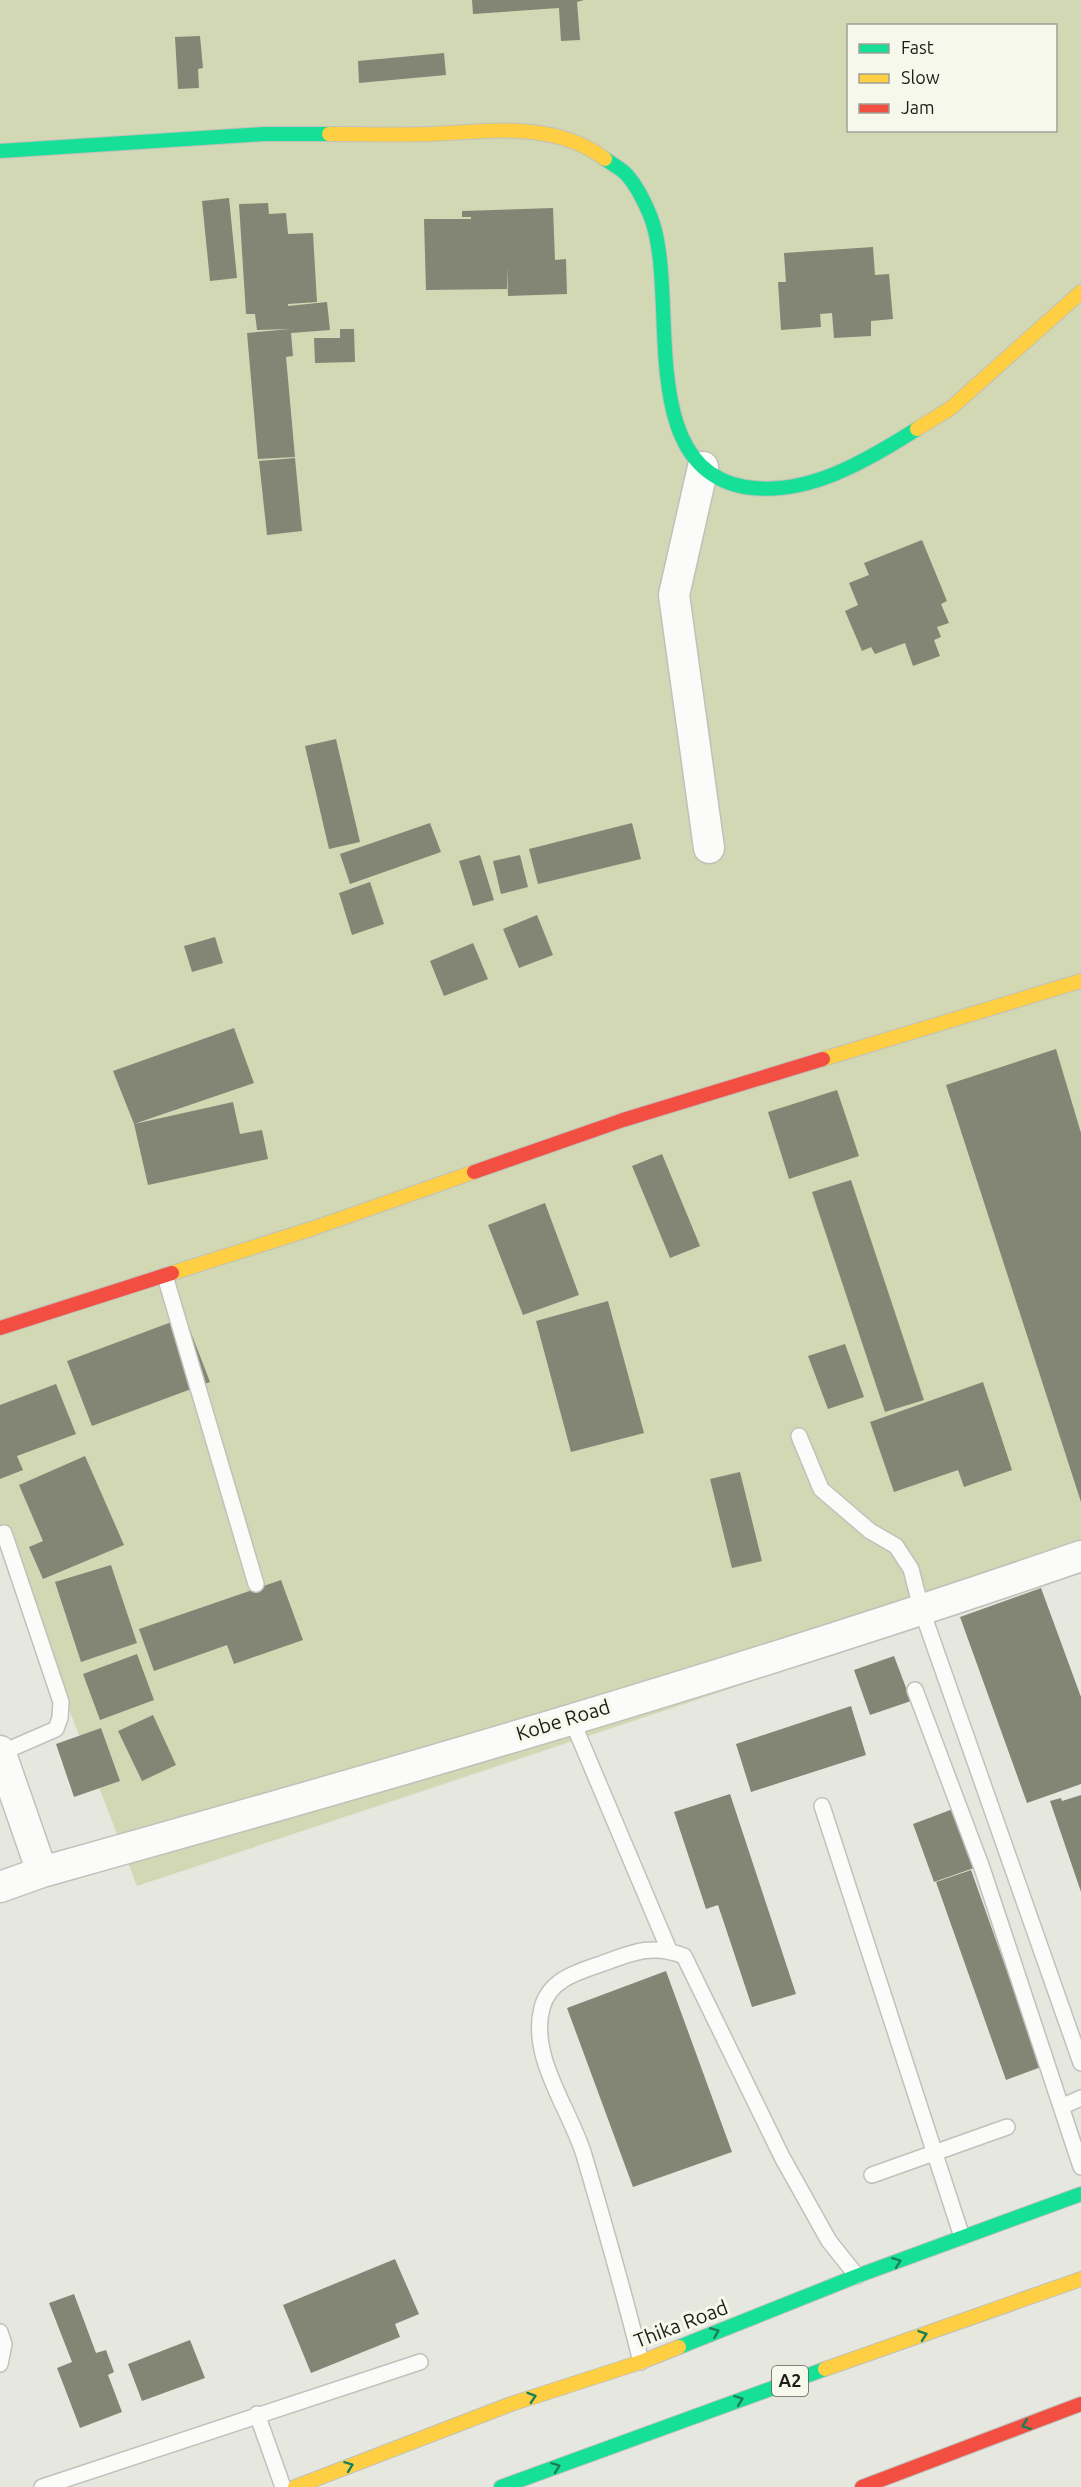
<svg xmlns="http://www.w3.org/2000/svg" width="1081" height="2487" font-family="Ubuntu,sans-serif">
  <rect width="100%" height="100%" fill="#e6e8e0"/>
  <path fill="#d1d8b3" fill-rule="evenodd" d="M0 0H1081V1572L137 1886 0 1530ZM848 26H1056V130H848Z"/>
  <path fill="#838675" d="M472 0H584L577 2 580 40 561 41 559 8 473 14Z
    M200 36 203 68 198 69 199 88 178 89 175 37Z
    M444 53 446 75 359 83 358 61Z
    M229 198 237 278 210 281 202 201Z
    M268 203 269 214 286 213 288 234 313 233 317 302 288 304V306L327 302 330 330 291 333 293 356 286 357 295 457 258 459 247 333 291 329 257 330 255 314H246L239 204Z
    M553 208 555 260 566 259 567 294 508 296 507 266V289L426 290 424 219H471V217H462V211Z
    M873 247 875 275 889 274 893 319 871 321V336L834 338 832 313 820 314 821 327 781 330 778 282H786L784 253Z
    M340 329H354L355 362 315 363 314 338H340Z
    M295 458 302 531 267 535 259 461Z
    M922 540 947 601 941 604 949 623 937 627 941 637 934 640 940 656 913 666 905 643 875 654 871 647 862 651 845 611 858 605 849 583 869 575 864 563Z
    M336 739 360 842 329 849 305 746Z
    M430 823 441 852 350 884 340 854Z
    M632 823 641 859 538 884 529 849Z
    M480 855 494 900 473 906 459 861Z
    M520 855 528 887 501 894 493 861Z
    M370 882 384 924 352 935 339 893Z
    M537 915 553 955 519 968 503 929Z
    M215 937 223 963 192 972 184 946Z
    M473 943 488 979 444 996 430 961Z
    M234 1028 254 1083 134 1124 113 1071Z
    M1056 1049 1081 1133V1502L946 1085Z
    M837 1090 859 1156 789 1179 768 1112Z
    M233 1102 240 1134 262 1130 268 1159 148 1185 134 1124Z
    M662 1154 700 1246 670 1258 632 1166Z
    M851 1180 924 1400 885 1412 812 1192Z
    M545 1203 579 1295 523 1315 488 1225Z
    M608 1301 644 1433 571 1452 536 1321Z
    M185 1317 210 1382 92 1426 67 1361Z
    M845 1344 864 1397 828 1409 808 1356Z
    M983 1382 1012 1470 964 1487 958 1470 894 1492 870 1422Z
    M56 1384 76 1434 17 1456 23 1470 0 1479V1405Z
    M85 1456 124 1545 43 1579 29 1547 43 1541 19 1485Z
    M740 1472 762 1561 732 1568 710 1479Z
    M111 1565 137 1643 81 1662 55 1582Z
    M281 1580 303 1640 234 1664 227 1645 154 1671 139 1629Z
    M1041 1588 1081 1697V1784L1027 1803 960 1617Z
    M137 1654 154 1700 100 1720 83 1674Z
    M894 1656 911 1701 870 1715 854 1670Z
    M851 1706 866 1755 751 1792 736 1744Z
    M153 1715 176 1765 142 1781 118 1731Z
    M101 1728 120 1781 74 1797 56 1744Z
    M730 1794 796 1994 752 2007 718 1905 706 1909 674 1812Z
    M1081 1795V1892L1050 1801 1061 1798 1062 1801Z
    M953 1809 974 1868 934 1882 913 1824Z
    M971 1870 1041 2067 1006 2080 936 1882Z
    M666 1971 732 2152 633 2187 567 2008Z
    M395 2259 419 2314 395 2324 400 2337 311 2373 283 2305Z
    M74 2294 96 2353 106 2350 114 2372 108 2375 122 2412 80 2428 57 2368 72 2362 49 2303Z
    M190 2340 205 2378 142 2401 128 2364Z"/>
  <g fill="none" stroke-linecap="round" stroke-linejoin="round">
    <g stroke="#c0c1bb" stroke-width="18">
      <path id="lane" d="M165 1276 256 1584
        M799 1436 821 1489 870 1531 896 1546 911 1569 921 1608 1081 2063
        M915 1690 982 1868 1081 2167
        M571 1718 669 1950
        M1 1753 56 1729 60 1718 61 1702 4 1533
        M822 1806 962 2237
        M1061 2107 1081 2098
        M872 2175 1007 2127
        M0 2332 4 2344 0 2364
        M641 2362C624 2292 604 2223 584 2155 570 2109 529 2057 542 2008 549 1980 577 1972 601 1964 631 1953 652 1943 684 1956L782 2157 829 2241 857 2276
        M257 2414 283 2487
        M42 2487 420 2362"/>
    </g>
    <g stroke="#c0c1bb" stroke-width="33">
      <path id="street" d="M703 467 674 595 709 848
        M0 1751 42 1872 0 1887
        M42 1872C390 1775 739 1674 1081 1556"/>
    </g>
    <g stroke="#c0c1bb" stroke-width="16">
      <path id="fast" d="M0 151 264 134H329
        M605 159C612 164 622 169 627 175 636 185 645 203 650 215 681 291 632 467 745 487 807 497 866 461 917 429
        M679 2347 857 2276 1081 2194
        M501 2487 825 2369"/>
    </g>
    <g stroke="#c0c1bb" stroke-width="16">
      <path id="slow" d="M329 134C363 134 397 135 431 134 489 131 555 121 605 159
        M917 429 951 408 1081 292
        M823 1059 1081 981
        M172 1273 314 1228 474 1172
        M825 2369 1081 2279
        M295 2487 511 2404 641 2362 679 2347"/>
    </g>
    <g stroke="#c0c1bb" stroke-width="16">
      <path id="jam" d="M474 1172 623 1120 823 1059
        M0 1328 172 1273
        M862 2487 1081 2404"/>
    </g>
    <use href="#lane" stroke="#fbfcfa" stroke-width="15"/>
    <use href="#street" stroke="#fbfcfa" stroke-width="30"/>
    <use href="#fast" stroke="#16e098" stroke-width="14"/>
    <use href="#slow" stroke="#ffcf43" stroke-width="14"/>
    <use href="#jam" stroke="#f24e42" stroke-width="14"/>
  </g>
  <defs><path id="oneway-chevron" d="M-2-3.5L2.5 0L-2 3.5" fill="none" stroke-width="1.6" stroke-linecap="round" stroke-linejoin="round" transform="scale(1.5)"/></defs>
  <g stroke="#1a7f58">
    <use href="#oneway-chevron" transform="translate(897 2262) rotate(-20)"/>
    <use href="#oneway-chevron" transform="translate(715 2332) rotate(-22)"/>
    <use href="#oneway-chevron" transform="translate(923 2335) rotate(-19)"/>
    <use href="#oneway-chevron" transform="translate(532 2397) rotate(-18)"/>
    <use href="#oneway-chevron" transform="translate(739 2400) rotate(-20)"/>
    <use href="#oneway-chevron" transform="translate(1026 2425) rotate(159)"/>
    <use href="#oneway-chevron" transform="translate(349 2466) rotate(-21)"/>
    <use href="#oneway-chevron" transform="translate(556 2467) rotate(-20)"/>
  </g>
  <g text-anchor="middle" stroke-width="6" stroke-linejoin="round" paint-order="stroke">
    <rect fill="#f5f8ea" stroke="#5e5f58" stroke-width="1.5" x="772" y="2366" width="36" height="30" rx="4.5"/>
    <g font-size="18" font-weight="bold" fill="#1d1e19">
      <text x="790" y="2387">A2</text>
    </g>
    <g font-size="20" fill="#1d1e19" stroke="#f5f8ea">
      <text transform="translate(563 1720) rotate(-17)" y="7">Kobe Road</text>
      <text transform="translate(681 2324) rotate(-21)" y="7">Thika Road</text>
    </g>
  </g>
  <rect x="847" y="24" width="210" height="108" fill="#f5f8ea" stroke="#9fa196" stroke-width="1.5"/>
  <rect x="859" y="44" width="30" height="9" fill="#16e098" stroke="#9fa196" stroke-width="1.5"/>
  <text x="901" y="54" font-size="18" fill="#1d1e19">Fast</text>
  <rect x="859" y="74" width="30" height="9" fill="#ffcf43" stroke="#9fa196" stroke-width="1.5"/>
  <text x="901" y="84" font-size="18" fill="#1d1e19">Slow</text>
  <rect x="859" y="104" width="30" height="9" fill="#f24e42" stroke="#9fa196" stroke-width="1.5"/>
  <text x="901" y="114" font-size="18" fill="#1d1e19">Jam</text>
</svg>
